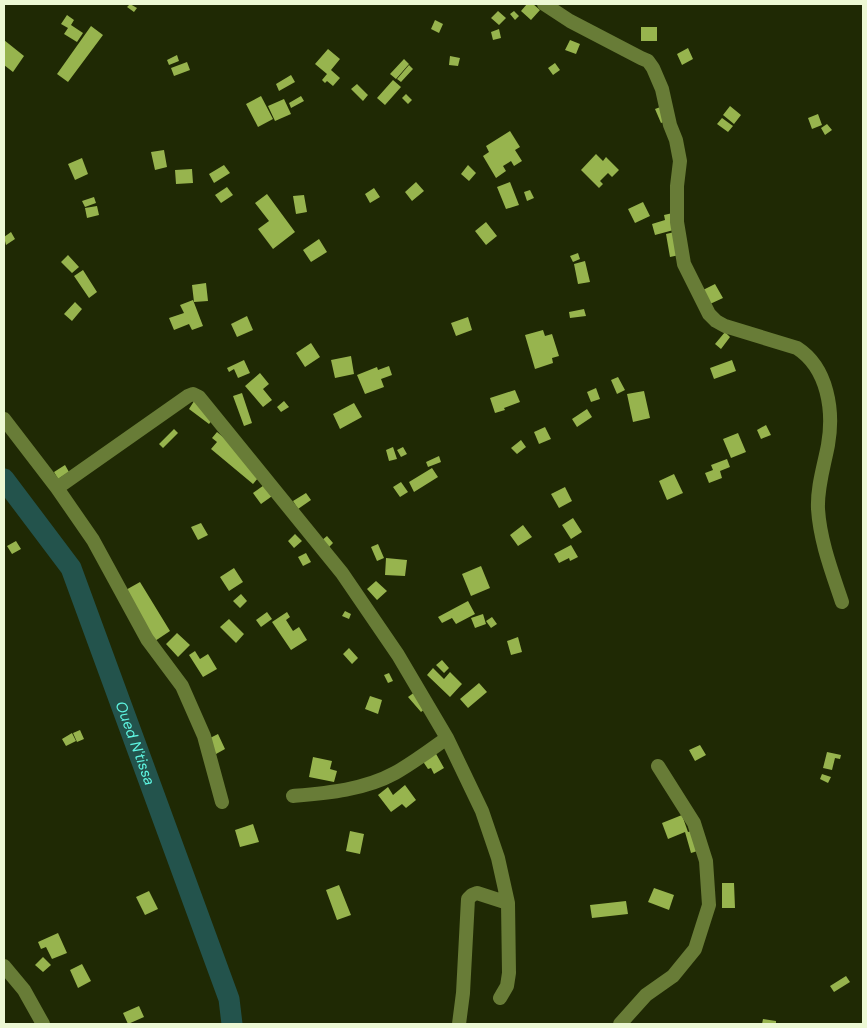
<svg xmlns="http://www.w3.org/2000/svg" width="867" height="1028" font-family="'DM Sans',sans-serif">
  <rect width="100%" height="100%" fill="#1f2904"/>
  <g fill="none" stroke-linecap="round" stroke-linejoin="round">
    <path stroke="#23534c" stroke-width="21" id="s1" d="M4 479 71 568 229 999 232 1024"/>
  </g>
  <path fill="#97b44e" d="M130 4 137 8 134 12 127 7Z
    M527 4H533L540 10 531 20 521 11Z
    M498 11 506 18 499 25 491 18Z
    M514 11 519 16 515 20 510 14Z
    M67 15 74 20 71 25 83 33 77 42 64 34 68 28 61 24Z
    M435 20 443 24 439 33 431 29Z
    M91 26 103 35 68 82 57 74Z
    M641 27H657V41H641Z
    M499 29 501 38 493 40 491 32Z
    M4 40 24 56 13 72 4 65Z
    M570 40 580 44 576 54 565 50Z
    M688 48 693 59 682 65 677 54Z
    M328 49 340 59 331 70 340 78 333 86 327 81 325 83 322 80 327 74 315 64Z
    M177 55 179 61 169 65 167 60Z
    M450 56 460 58 458 66 449 65Z
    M404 59 409 64 396 79 390 74Z
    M187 62 190 70 174 76 171 68Z
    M555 63 560 70 553 75 548 68Z
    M409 65 413 69 401 82 397 79Z
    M291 75 295 82 279 91 276 84Z
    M393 80 401 87 385 105 377 98Z
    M357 84 368 95 363 101 351 89Z
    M406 94 412 100 408 104 402 98Z
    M261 96 273 119 258 127 246 104Z
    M301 96 304 101 291 108 289 103Z
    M284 99 291 114 275 121 268 106Z
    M663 106 669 120 661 123 655 109Z
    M730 106 741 115 734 124 723 115Z
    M818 114 822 125 812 129 808 118Z
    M722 118 733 126 728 132 717 124Z
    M827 124 832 130 825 135 821 128Z
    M510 131 520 147 515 150 522 161 514 166 511 161 503 166 506 171 496 178 483 156 489 152 486 146Z
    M164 150 167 167 155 170 151 152Z
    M596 154 603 161 606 157 619 170 612 177 608 173 600 181 603 184 599 188 581 170Z
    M82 158 88 174 75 180 68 164Z
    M224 165 230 173 214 183 209 174Z
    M468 165 476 173 469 181 461 174Z
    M192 169 193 183 176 184 175 170Z
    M416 182 424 191 412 201 405 192Z
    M510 182 519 205 506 209 497 187Z
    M227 187 233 195 221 203 215 195Z
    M374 188 380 197 370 203 365 194Z
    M530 190 534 198 527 201 524 192Z
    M267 194 295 232 273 249 258 229 269 221 255 203Z
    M304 195 307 212 296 214 293 196Z
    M94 197 96 203 85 207 82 201Z
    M643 202 650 216 635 223 628 209Z
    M97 206 99 215 87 218 85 208Z
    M677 212 681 228 655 235 652 224 665 220 664 215Z
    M486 222 497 236 486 245 475 231Z
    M679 231 684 254 670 257 666 234Z
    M11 232 15 239 6 245 4 237Z
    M319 239 327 252 311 262 303 250Z
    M578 253 580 259 573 262 570 256Z
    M68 255 79 267 72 273 61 262Z
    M585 261 590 282 578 284 574 264Z
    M83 270 97 292 89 298 74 276Z
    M206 283 208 301 194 302 192 285Z
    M715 284 723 298 710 304 703 290Z
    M193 300 203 326 192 330 189 324 174 330 169 318 184 313 180 305Z
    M75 302 82 309 72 321 64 314Z
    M584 309 586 316 570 318 569 312Z
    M247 316 253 330 237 337 231 324Z
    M468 317 472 330 456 336 451 323Z
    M543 330 545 336 552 334 559 356 552 358 553 363 535 369 525 335Z
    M725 332 730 337 721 349 715 344Z
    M311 343 320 357 305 367 296 353Z
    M351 356 354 374 335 378 331 360Z
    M244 360 250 373 238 378 234 369 229 372 227 368Z
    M732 360 736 371 714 379 710 368Z
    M389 366 392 375 381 379 384 387 365 394 357 375 377 367 378 370Z
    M260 373 269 384 263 389 272 400 263 407 245 386Z
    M618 377 625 390 617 394 611 380Z
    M596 388 600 399 591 402 587 392Z
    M515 390 520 402 504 408 505 410 495 413 490 398Z
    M644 391 650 418 633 422 627 394Z
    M242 393 252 423 244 426 233 396Z
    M196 398 217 414 209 424 189 409Z
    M284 401 289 407 281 412 277 407Z
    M354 403 362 417 340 429 333 414Z
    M587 409 592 417 577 427 572 419Z
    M766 425 771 435 761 439 757 430Z
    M545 427 551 439 539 444 534 432Z
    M174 429 178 433 163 448 159 444Z
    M217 432 264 471 253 484 211 449 217 442 212 438Z
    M738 433 746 452 731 458 723 439Z
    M521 440 526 447 517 454 511 448Z
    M393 447 397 459 389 461 386 450Z
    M403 447 407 454 401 457 397 450Z
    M439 456 441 462 428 467 426 462Z
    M727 459 730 467 720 471 722 478 709 483 705 473 713 470 711 465Z
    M65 465 69 472 58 479 54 472Z
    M432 468 438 477 414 492 409 482Z
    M674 474 683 493 667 500 659 481Z
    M401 482 408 492 400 497 393 487Z
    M267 483 275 494 261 504 253 493Z
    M565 487 572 501 559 508 551 494Z
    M306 493 311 500 298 509 293 501Z
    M573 518 582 532 571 539 562 525Z
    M201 523 208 535 198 540 191 527Z
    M523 525 532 537 518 546 510 535Z
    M295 534 302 541 294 548 288 541Z
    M327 536 333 543 328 548 321 541Z
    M16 541 21 549 12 554 7 546Z
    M378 544 384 558 377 561 371 547Z
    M571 545 578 557 570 561 569 558 559 563 554 554Z
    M306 553 311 562 303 566 298 557Z
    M386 558 407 560 405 576 385 575Z
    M481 566 490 588 471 596 462 574Z
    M234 568 243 582 229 591 220 577Z
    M376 581 387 591 377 600 367 589Z
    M140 582 170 631 155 641 124 591Z
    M241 594 247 601 240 608 233 601Z
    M468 601 475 614 456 624 452 618 442 623 438 617Z
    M345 611 351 614 349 619 342 616Z
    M267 612 272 619 261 627 256 620Z
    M287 612 290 617 286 620 293 631 299 627 307 640 291 650 272 622Z
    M483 614 486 624 475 628 471 618Z
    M492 617 497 624 491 628 486 621Z
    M229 619 244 634 236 643 220 627Z
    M177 633 190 645 178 657 166 644Z
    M518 637 522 652 511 655 507 641Z
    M349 648 358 658 352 664 343 654Z
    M195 651 200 659 208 654 217 669 203 677 189 655Z
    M442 660 449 668 444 673 436 665Z
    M433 668 444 679 450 672 462 684 450 697 427 675Z
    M389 673 393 681 388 683 384 675Z
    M479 683 487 692 468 708 460 699Z
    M419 689 431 704 421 712 408 697Z
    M370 696 382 700 378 714 365 709Z
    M80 730 84 739 77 742 73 733Z
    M72 733 76 741 66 746 62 739Z
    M218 734 225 749 216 754 208 739Z
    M700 745 706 755 695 761 689 750Z
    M435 752 444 768 434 774 431 768 428 769 422 760Z
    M827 752 841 755 840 759 835 758 832 770 823 768Z
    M313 757 332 761 330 769 337 771 334 782 309 777Z
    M822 774 831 777 828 783 820 779Z
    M405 785 416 800 406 808 402 804 391 812 378 795 388 787 393 795Z
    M682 815 688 832 698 829 704 849 691 853 685 832 668 839 662 823Z
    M253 824 259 842 240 847 235 830Z
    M350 831 364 834 360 854 346 851Z
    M722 883H734L735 908H722Z
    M339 885 351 915 337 920 326 890Z
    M654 888 674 895 669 910 648 902Z
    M149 891 158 909 145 915 136 897Z
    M626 901 628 914 592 918 590 905Z
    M58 933 67 953 52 959 46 947 41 949 38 942Z
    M43 957 51 965 43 972 35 965Z
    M82 964 91 981 78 988 70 970Z
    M846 976 850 982 834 992 830 986Z
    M139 1006 144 1017 128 1024 123 1013Z
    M763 1019 776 1021V1024H762Z"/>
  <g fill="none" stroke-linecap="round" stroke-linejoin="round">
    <path stroke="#687c37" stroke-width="14" d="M544 4 570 21 641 58 648 61 653 68 662 89 670 125 676 140 680 161 677 186V222L684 264 709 314 716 321 725 326 797 348C828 368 834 411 828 445 824 466 817 487 818 509 820 541 832 572 842 602
      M4 419 57 488 93 540 147 639 182 686 204 736 222 802
      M57 488 188 396 193 394 199 397 342 573 398 655 447 738 482 811 498 858 508 903 509 973 507 986 500 998
      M293 796C327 793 364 790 395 773 413 763 430 750 447 738
      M4 966 24 990 43 1024
      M459 1024 463 993 468 899 472 895 477 893 508 903
      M620 1024 646 995 673 976 695 949 709 905 706 861 694 823 658 766"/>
  </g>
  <g text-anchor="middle" stroke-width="5" stroke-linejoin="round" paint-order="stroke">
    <g font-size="15" font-style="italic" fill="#5ef4e0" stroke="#0a1000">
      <text dy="5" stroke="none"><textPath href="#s1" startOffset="298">Oued N'tissa</textPath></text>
    </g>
  </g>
  <rect width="867" height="1028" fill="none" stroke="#ecf8d4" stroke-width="10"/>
</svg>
